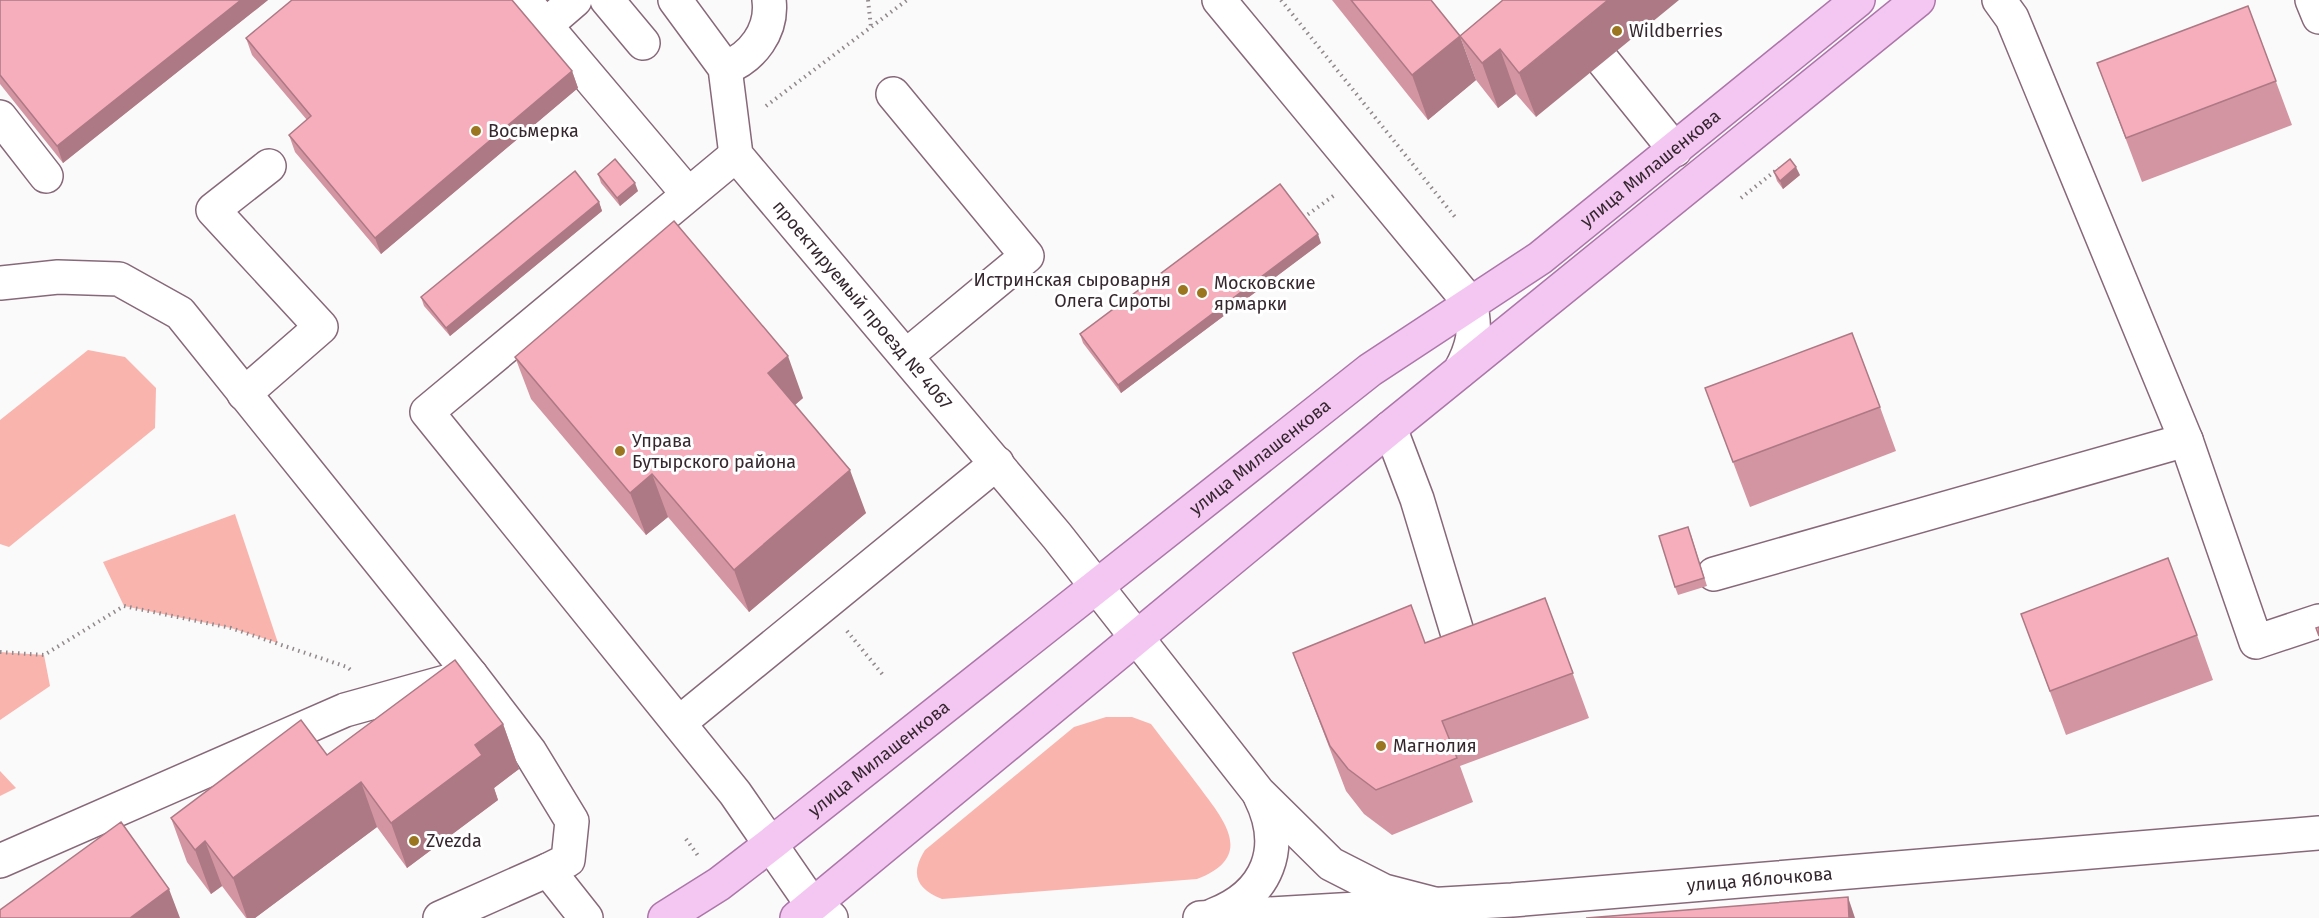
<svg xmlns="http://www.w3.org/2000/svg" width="2319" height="918" font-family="'Fira Sans',sans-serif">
  <rect width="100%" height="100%" fill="#fafafa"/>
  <path fill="#f9b4ad" d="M88 350 125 357 156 388 155 428 9 547 0 544V420Z
    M235 514 278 643 231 628 124 606 103 562Z
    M0 652 44 655 50 686 0 720Z
    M1106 717H1132L1151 724C1166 744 1182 764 1197 784 1223 819 1257 856 1197 879L942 899C916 889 910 874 925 850L1074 727Z
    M0 771 16 788 0 796Z"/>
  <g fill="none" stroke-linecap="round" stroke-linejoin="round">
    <g stroke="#886878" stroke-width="36">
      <g id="minor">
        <path d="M524 0 688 194"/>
        <path d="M607 0 643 43"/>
        <path id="s1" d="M675 0 725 68 736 155 1057 536 1258 792 1331 864 1384 891 1438 905"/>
        <path d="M1219 0 1470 303C1477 330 1473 347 1460 371"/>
        <path d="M1999 0 2012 18 2186 440 2256 642 2319 621"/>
        <path d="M2312 0 2319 17"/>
        <path d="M546 25 575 0"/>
        <path d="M1604 62 1675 150"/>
        <path d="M725 68C752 58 773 31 769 0"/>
        <path d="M893 94 1027 256 906 356"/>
        <path d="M0 117 46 176"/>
        <path d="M736 155 427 412 735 793 813 906 831 918"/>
        <path d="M0 283 58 277 119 279 180 313 471 675 345 710 0 861"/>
        <path d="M244 394 321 327 213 210 269 166"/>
        <path d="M1390 428 1417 499 1461 645"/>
        <path d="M1714 574 2186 440"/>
        <path d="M471 675 530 752 572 821 568 860 548 870"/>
        <path d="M679 723 997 463"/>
        <path d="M1214 915C1268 894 1286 848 1260 796"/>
        <path d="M440 918 548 870 586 918"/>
        <path id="s2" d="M1200 918 1512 900 2319 833"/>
      </g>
    </g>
    <g stroke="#ac76a9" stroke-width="36">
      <g id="major">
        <path id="s3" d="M665 918 719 884 771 844 1370 370 1540 258 1858 0"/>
        <path d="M797 918 1390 428 1918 0"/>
      </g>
    </g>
    <path stroke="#90888c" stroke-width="4" stroke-dasharray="1.5 4.5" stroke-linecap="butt" d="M868 0 871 27
      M1281 0 1455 217
      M766 106 907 0
      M1741 198 1779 168
      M1303 218 1336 194
      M847 631 883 675
      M0 652 44 655 124 606 231 628 347 667 352 671
      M686 839 699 857"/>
    <use href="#minor" stroke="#fff" stroke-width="33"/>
    <use href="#major" stroke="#f4c7f3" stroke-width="33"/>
  </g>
  <path fill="#d495a2" d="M0 0H268L63 163 0 84Z
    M1332 0H1431L1476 80 1428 120Z
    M1503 0 1536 117 1516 94 1498 108 1476 80 1460 36Z
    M2248 6 2292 125 2142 182 2097 63Z
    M246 38 572 71 578 88 381 254 295 152 289 135 307 120 252 55Z
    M1774 172 1800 175 1783 189 1777 181Z
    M598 174 638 191 620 206 601 183Z
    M599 202 602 211 450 336 424 306 421 297Z
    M1321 243 1121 393 1083 343 1080 334Z
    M515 357 803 398 795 405 866 513 749 612 668 517 646 535 531 399Z
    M1705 388 1880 407 1896 451 1750 507Z
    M1691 535 1707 586 1678 595 1675 587Z
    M1545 598 1589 718 1460 766 1473 802 1392 835 1364 814 1346 791 1293 653 1425 643Z
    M2021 614 2197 635 2213 680 2066 735Z
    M503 724 519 769 494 788 498 800 407 868 377 827 255 918H246L222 886 211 894 187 862 171 818 327 755Z"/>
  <path fill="#ac7984" d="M241 0H268L63 163 57 146Z
    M1608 0H1679L1536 117 1519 73Z
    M1460 36 1476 80 1428 120 1412 75Z
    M1500 49 1516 94 1498 108 1482 63Z
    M572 71 578 88 381 254 375 238Z
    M1796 167 1800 175 1783 189 1780 181Z
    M635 183 638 191 620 206 617 198Z
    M599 202 602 211 450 336 446 328Z
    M1318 234 1321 243 1121 393 1118 385Z
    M788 356 803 398 783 415 768 373Z
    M850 470 866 513 749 612 734 570Z
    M652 474 668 517 646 535 630 493Z
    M503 724 519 769 494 788 498 800 407 868 391 823 475 745Z
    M361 782 377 827 255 918H247L233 878Z
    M205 841 222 886 211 894 195 850Z
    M169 889 180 918H130Z
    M1848 897 1855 918H1849Z"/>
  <path fill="#f6adbc" stroke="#ac7984" stroke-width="1.5" d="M0 0H241L57 146 0 75Z
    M292 0H512L572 71 375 238 289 135 311 116 246 38Z
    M1351 0H1431L1460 36 1412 75Z
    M1503 0H1608L1519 73 1500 49 1482 63 1460 36Z
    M2248 6 2276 81 2126 138 2097 63Z
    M615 159 635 183 617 198 598 174Z
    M1790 159 1796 167 1780 181 1774 172Z
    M575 171 599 202 446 328 421 297Z
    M1280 184 1318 234 1118 385 1080 334Z
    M674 221 788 356 768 373 850 470 734 570 652 474 630 493 515 357Z
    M1852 333 1880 407 1733 462 1705 388Z
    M1688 527 1704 578 1675 587 1659 536Z
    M2168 558 2197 635 2050 691 2021 614Z
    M1545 598 1573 673 1442 721 1457 758 1376 790 1348 769 1330 746 1293 653 1411 605 1425 643Z
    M2319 627V636L2316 628Z
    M455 660 503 724 475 745 482 755 391 823 361 782 233 878 205 841 195 850 171 818 301 720 327 755Z
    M121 822 169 889 130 918H0V910Z
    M1848 897 1849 918H1586Z"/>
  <g fill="#9a7621" stroke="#fff" stroke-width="2">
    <circle cx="1617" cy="31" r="6"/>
    <circle cx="476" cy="131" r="6"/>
    <circle cx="1183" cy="290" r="6"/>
    <circle cx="1202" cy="293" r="6"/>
    <circle cx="620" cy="451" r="6"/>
    <circle cx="1381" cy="746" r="6"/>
    <circle cx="414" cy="841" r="6"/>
  </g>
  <g text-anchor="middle" stroke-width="6" stroke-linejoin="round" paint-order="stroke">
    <g font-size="18" fill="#35272e" stroke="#fff" text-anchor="start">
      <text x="1629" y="37">Wildberries</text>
      <text x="488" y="137">Восьмерка</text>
      <text x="1171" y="286" text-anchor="end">Истринская сыроварня<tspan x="1171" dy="21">Олега Сироты</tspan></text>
      <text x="1214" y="289">Московские<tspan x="1214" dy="21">ярмарки</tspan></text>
      <text x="632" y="447">Управа<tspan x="632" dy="21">Бутырского района</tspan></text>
      <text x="1393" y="752">Магнолия</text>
      <text x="426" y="847">Zvezda</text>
    </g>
    <g font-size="18" fill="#35272e" stroke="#fff">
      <text dy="6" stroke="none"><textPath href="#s3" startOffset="1239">улица Милашенкова</textPath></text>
      <text dy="6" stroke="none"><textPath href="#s1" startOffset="368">проектируемый проезд № 4067</textPath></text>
      <text dy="6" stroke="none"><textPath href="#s3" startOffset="753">улица Милашенкова</textPath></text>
      <text dy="6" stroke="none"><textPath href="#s3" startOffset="267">улица Милашенкова</textPath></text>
      <text dy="6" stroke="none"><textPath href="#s2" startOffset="561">улица Яблочкова</textPath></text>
    </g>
  </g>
</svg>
